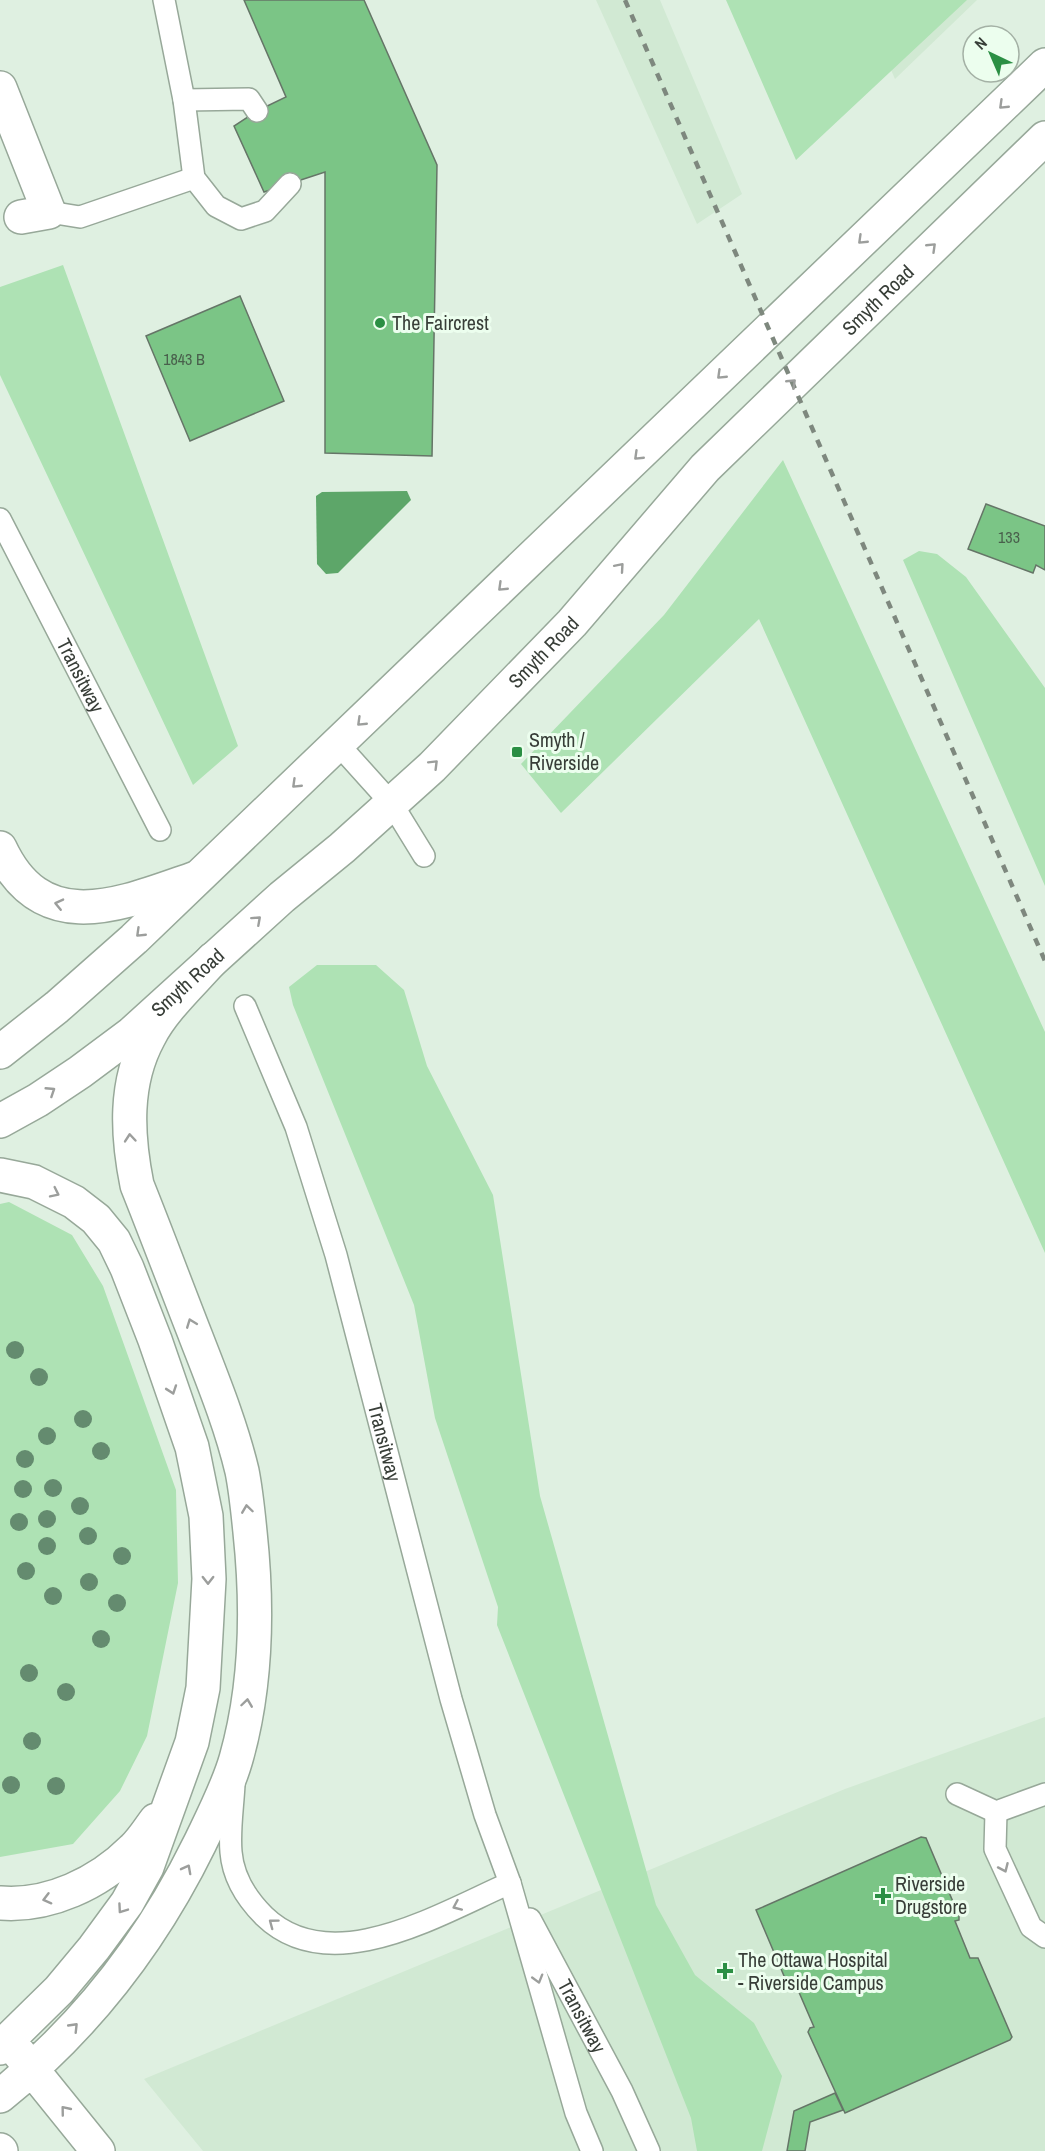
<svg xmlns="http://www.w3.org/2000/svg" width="1045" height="2151" font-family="'Archivo Narrow',sans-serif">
  <rect width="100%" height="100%" fill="#dff0e1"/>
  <path fill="#d1e9d3" d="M596 0H660L742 194 697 224Z
    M860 0H977L895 79Z
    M1045 1717V2151H203L144 2079 845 1789Z"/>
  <path fill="#aee2b4" d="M726 0H967L796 160Z
    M63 265 238 746 193 785 0 375V287Z
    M783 460 1045 1032V1253L759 619 561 813 521 764 664 615Z
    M919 551 937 554 966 577 1045 688V886L903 560Z
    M317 965H376L404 990 427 1066 493 1195 540 1496 656 1905 695 1975 754 2023 782 2076 762 2151H697L691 2118 497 1625 498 1607 435 1418 414 1305 293 1005 289 987Z
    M9 1202 72 1235 103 1286 176 1490 178 1583 147 1736 120 1791 73 1844 0 1857V1204Z"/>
  <path fill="#5da669" d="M407 491 411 500 338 573 326 574 317 564 316 496 322 492Z"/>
  <path fill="#7bc586" stroke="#657567" stroke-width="1.5" d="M244 0H364L437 165 432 456 325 453V172L264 192 234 126 257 111 286 97Z
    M240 296 284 401 190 441 146 336Z
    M986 504 1045 526V570L1036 565 1033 573 968 549Z
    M921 1837 926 1838 959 1916V1920L955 1921 970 1958H978L1012 2037 1010 2040 845 2113 808 2032 810 2028 814 2027 798 1990 793 1992 790 1990 756 1910Z
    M835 2093 843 2110 810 2122 805 2151H787L794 2111Z"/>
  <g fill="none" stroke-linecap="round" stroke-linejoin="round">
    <g stroke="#97a899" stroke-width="24">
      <g id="service">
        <path d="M164 0 184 100 194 178 216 206 241 219 265 211 290 184"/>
        <path d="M184 100 249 99 257 111"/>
        <path d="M49 212 80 217 194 178"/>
        <path id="s1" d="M0 519 160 830"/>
        <path d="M338 744 392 804 424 856"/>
        <path id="s2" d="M245 1006 296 1127 336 1255 451 1699 485 1815 510 1883 576 2113 592 2151"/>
        <path d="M234 1784C233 1806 229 1830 231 1852 233 1877 247 1899 264 1916 331 1981 441 1913 510 1883"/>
        <path d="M957 1794 996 1812 1045 1794"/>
        <path d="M996 1812 995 1849 1031 1927 1045 1937"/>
        <path id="s3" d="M530 1919 622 2091 649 2151"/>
      </g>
    </g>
    <g stroke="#97a899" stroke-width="36">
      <path id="minor" d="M0 88 49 212 21 217"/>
    </g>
    <g stroke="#97a899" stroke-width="36">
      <g id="secondary">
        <path d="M0 1052 57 1007 134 939 1045 65"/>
        <path id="s4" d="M0 1121 38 1100 80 1072 131 1034 282 897 342 848 432 767 572 623 705 468 1045 138"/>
      </g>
    </g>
    <g stroke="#97a899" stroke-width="36">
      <path id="primary" d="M0 848C43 940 123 903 196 878
        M0 1175 34 1182 74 1202 96 1219 114 1241 127 1268 155 1340 192 1447 206 1516 209 1579 203 1688 192 1742 147 1867 127 1903 94 1948 59 1990 0 2048
        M0 1903C49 1907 99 1883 133 1849 142 1841 149 1829 156 1820
        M18 2052 98 2151
        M0 2096C87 2026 151 1943 200 1843 213 1816 228 1787 236 1759 257 1685 258 1607 250 1532 248 1512 246 1491 242 1471 231 1425 213 1381 196 1337 176 1286 157 1235 137 1185 127 1135 124 1083 149 1037 163 1009 193 982 213 959
        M0 2150 1 2151"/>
    </g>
    <use href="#service" stroke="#fff" stroke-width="21"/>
    <use href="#minor" stroke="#fff" stroke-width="33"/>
    <use href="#secondary" stroke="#fff" stroke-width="33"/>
    <use href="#primary" stroke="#fff" stroke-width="33"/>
    <path stroke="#7e887e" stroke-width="4.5" stroke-dasharray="8 8" stroke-linecap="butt" d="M625 0 1045 961"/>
  </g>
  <g fill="#648b6f">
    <circle cx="15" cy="1350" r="9"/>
    <circle cx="39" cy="1377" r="9"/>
    <circle cx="83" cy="1419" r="9"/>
    <circle cx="47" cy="1436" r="9"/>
    <circle cx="101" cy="1451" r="9"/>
    <circle cx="25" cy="1459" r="9"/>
    <circle cx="53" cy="1488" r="9"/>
    <circle cx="23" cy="1489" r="9"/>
    <circle cx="80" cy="1506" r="9"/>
    <circle cx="47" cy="1519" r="9"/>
    <circle cx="19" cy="1522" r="9"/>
    <circle cx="88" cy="1536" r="9"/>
    <circle cx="47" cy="1546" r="9"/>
    <circle cx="122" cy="1556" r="9"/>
    <circle cx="26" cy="1571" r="9"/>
    <circle cx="89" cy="1582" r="9"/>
    <circle cx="53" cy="1596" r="9"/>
    <circle cx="117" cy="1603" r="9"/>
    <circle cx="101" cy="1639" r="9"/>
    <circle cx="29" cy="1673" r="9"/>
    <circle cx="66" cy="1692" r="9"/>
    <circle cx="32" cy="1741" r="9"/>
    <circle cx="11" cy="1785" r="9"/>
    <circle cx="56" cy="1786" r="9"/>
  </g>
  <defs><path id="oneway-chevron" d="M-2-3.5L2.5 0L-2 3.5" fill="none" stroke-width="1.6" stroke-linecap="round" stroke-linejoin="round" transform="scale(1.5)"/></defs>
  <g stroke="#9c9e9c">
    <use href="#oneway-chevron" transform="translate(1003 105) rotate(136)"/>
    <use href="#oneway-chevron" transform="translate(862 240) rotate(136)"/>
    <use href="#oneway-chevron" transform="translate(932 247) rotate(-44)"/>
    <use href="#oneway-chevron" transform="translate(721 375) rotate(136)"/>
    <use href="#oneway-chevron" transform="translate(792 383) rotate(-44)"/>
    <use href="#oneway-chevron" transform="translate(638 456) rotate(136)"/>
    <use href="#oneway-chevron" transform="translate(620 567) rotate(-49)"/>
    <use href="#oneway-chevron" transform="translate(502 587) rotate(136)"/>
    <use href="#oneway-chevron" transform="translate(361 722) rotate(136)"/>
    <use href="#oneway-chevron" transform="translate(434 764) rotate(-45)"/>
    <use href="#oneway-chevron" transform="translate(296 784) rotate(136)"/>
    <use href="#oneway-chevron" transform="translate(59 904) rotate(-167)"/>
    <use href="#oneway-chevron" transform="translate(257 920) rotate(-42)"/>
    <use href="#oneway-chevron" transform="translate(140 933) rotate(136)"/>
    <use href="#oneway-chevron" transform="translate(51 1091) rotate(-33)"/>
    <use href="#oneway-chevron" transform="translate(130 1138) rotate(-95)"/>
    <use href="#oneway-chevron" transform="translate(55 1193) rotate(26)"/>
    <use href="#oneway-chevron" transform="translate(191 1323) rotate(-111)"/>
    <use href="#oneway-chevron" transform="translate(172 1390) rotate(71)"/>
    <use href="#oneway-chevron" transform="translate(247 1509) rotate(-98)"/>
    <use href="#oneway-chevron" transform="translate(208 1580) rotate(90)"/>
    <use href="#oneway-chevron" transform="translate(247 1703) rotate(-82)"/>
    <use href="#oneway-chevron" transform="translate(1004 1868) rotate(66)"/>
    <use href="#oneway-chevron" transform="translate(187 1869) rotate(-62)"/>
    <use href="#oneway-chevron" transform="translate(47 1899) rotate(165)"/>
    <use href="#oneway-chevron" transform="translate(457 1906) rotate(156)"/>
    <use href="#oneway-chevron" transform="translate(122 1909) rotate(125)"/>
    <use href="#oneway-chevron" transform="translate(273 1923) rotate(-143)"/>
    <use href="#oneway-chevron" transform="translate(538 1979) rotate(74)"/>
    <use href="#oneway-chevron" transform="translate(74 2027) rotate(-46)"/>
    <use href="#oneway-chevron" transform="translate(65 2110) rotate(-129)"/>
  </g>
  <g fill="#2b8f44" stroke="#ecfeee" stroke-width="2">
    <circle cx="380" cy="323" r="6"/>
    <rect x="511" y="746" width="12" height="12" rx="3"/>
    <path d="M880 1887h6v6h6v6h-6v6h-6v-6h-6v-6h6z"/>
    <path d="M722 1962h6v6h6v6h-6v6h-6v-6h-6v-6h6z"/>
  </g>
  <g text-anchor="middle" stroke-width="6" stroke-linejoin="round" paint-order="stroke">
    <g font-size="16" fill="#49604c">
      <text x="184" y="365">1843 B</text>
      <text x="1009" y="543">133</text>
    </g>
    <g font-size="20" fill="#383e38" stroke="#ecfeee">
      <text dy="7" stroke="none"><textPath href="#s4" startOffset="1206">Smyth Road</textPath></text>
      <text dy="7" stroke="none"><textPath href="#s4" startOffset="720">Smyth Road</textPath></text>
      <text dy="7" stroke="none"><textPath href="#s1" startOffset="176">Transitway</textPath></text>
      <text dy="7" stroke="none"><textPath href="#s4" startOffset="234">Smyth Road</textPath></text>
      <text dy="7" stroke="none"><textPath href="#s2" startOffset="459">Transitway</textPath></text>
      <text dy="7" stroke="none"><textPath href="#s3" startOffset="110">Transitway</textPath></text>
    </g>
    <g font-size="20" fill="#383e38" stroke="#ecfeee" text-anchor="start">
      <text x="392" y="330">The Faircrest</text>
      <text x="529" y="747">Smyth /<tspan x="529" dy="23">Riverside</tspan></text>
      <text x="895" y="1891">Riverside<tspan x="895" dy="23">Drugstore</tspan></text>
      <text x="738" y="1967">The Ottawa Hospital<tspan x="738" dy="23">- Riverside Campus</tspan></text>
    </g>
  </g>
  <g transform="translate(991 54) rotate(316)"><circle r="28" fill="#ecfeee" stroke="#a4b1a5" stroke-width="1.5"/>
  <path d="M0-4.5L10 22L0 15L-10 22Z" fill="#2b8f44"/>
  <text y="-9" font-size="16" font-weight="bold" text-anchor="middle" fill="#383e38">N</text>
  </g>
</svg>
